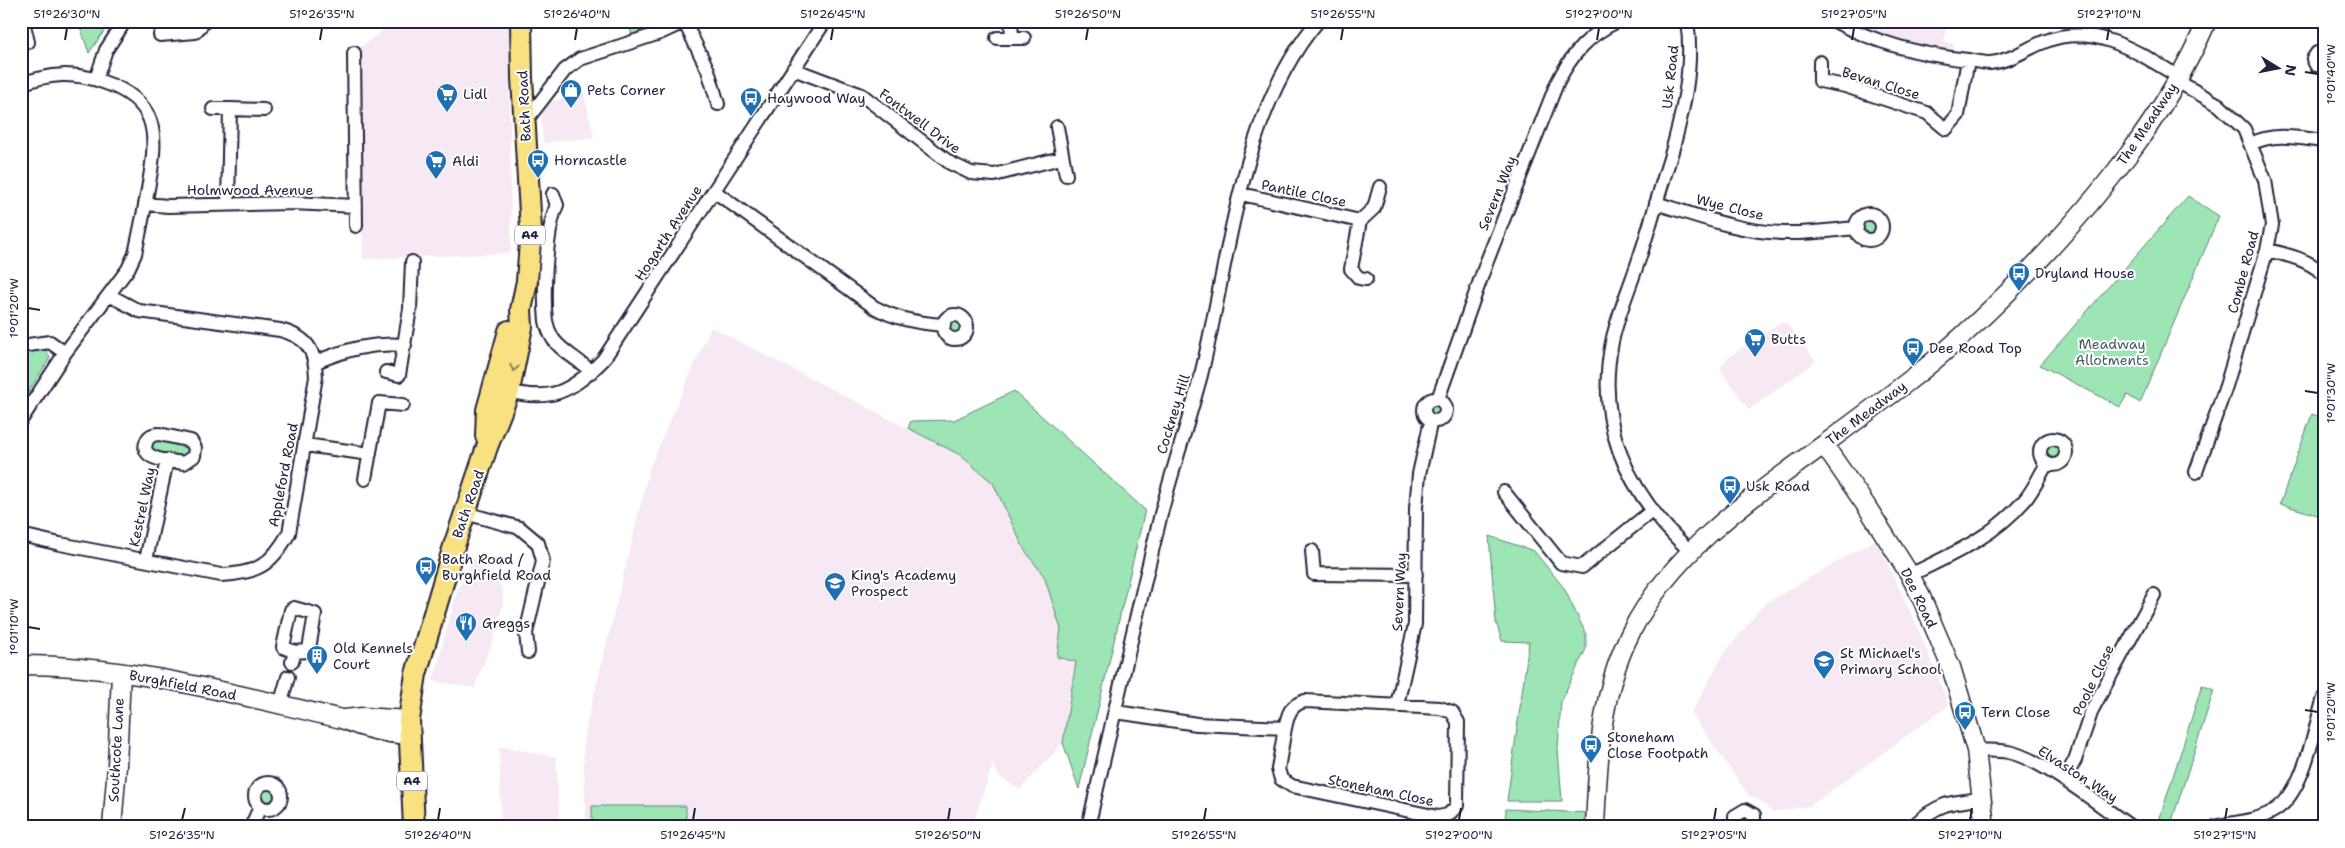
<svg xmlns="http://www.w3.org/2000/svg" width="2345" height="848" font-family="'Shantell Sans',sans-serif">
  <rect width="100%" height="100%" fill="#fff"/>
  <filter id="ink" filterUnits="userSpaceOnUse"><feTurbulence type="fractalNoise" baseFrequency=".02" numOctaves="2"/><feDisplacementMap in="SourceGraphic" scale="10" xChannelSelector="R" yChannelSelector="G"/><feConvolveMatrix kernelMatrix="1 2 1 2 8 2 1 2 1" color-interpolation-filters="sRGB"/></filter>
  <g filter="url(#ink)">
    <path fill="#f6e9f4" d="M509 21 511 253 363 259 359 48 394 22Z
      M1818 21H1947L1944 42 1954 44 1951 67 1906 59Z
      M584 93 594 137 543 143 540 104Z
      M1781 322 1787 324 1816 361 1749 410 1722 372 1721 367 1727 358Z
      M711 327 960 455 993 483 1024 549 1044 576 1061 629 1057 657 1076 662 1063 743 1020 790 999 776 993 764 972 827H586L583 740 650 466Z
      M1876 539 1918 628 1949 705 1810 806 1772 812 1759 800 1749 796 1691 713 1723 655 1763 605Z
      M474 557 503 589V605L494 638 474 688 433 681 456 594Z
      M499 746 556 757 560 827H501Z"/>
    <path fill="#9de5b4" stroke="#608478" d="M78 21H111L89 53Z
      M627 21H673L632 35Z
      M2188 196 2219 216 2140 403 2127 395 2120 407 2040 365Z
      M1862 227a7 7 0 1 1 14 0a7 7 0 1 1-14 0Z
      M948 327a7 7 0 1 1 14 0a7 7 0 1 1-14 0Z
      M45 348 50 358 21 403V351Z
      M1014 391 1145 510 1079 789 1063 743 1076 662 1057 657 1061 629 1044 576 1024 549 993 483 960 455 908 428 911 421 954 420Z
      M1428 410a7 7 0 1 1 14 0a7 7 0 1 1-14 0Z
      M2312 414 2324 418V517L2280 504Z
      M154 440 182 441 188 447 187 453 183 457 157 454 151 448Z
      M2046 453a7 7 0 1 1 14 0a7 7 0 1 1-14 0Z
      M1489 536 1534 551 1564 588 1586 634V649L1561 701 1558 749 1562 801H1507L1529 642 1502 641 1496 622Z
      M2202 685 2214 690 2170 827H2157Z
      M261 796a7 7 0 1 1 14 0a7 7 0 1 1-14 0Z
      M592 806H686V827H592Z
      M1506 809 1590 813 1589 827H1505Z"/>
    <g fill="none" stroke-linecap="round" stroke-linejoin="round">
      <g stroke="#22223b" stroke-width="16">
        <path id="street" d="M23 21 28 42
          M684 21 708 70 718 104
          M1011 21 1012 38H1024
          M1687 21C1694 66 1683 112 1671 155 1660 189 1651 223 1640 256 1631 285 1618 313 1612 342 1595 426 1629 495 1690 551
          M1834 21C1876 43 1921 55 1968 60 1975 61 1983 63 1990 63 2011 61 2027 48 2046 41 2095 22 2139 53 2179 77
          M160 35 195 32 205 21
          M997 38H1012
          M354 53 356 226
          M2324 53H2317L2313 59 2316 65H2324
          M1820 62V81L1845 86 1927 113 1946 129 1958 115 1968 60
          M793 69 862 95 950 163 971 173 994 175 1061 158
          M96 79 106 50 125 21
          M2177 81 2219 105 2244 129 2265 180 2272 225 2267 250 2226 386 2196 472
          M21 84C51 73 74 72 103 82 158 100 158 133 149 183 145 207 140 231 135 254L128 269 65 353 21 420
          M213 109H230
          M524 118 531 114 565 70 580 59 660 33 686 21
          M1057 127 1066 175
          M2251 144C2274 132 2298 138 2324 141
          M714 191 874 307C896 319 918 323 944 325
          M553 194 557 205C546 229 543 294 546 321 547 326 550 334 553 339 563 353 579 359 591 372
          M1241 194 1360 221 1374 208 1380 187
          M1656 203C1698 216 1740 232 1784 233 1808 234 1833 230 1857 228
          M145 204 168 206 291 203 356 206
          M228 204 230 109 264 110
          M1856 227a13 13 0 1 1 26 0a13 13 0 1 1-26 0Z
          M21 219 22 220
          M1360 221 1351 269 1359 278 1366 279
          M2267 250C2288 255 2307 259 2324 274
          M943 327a12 12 0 1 1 24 0a12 12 0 1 1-24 0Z
          M21 346 50 342 65 353
          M316 362C345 350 372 342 405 345
          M386 372 399 375 410 309 412 262
          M504 390C550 403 570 393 603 360L825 21
          M1438 399 1487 261 1557 83C1571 55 1589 34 1618 21
          M1424 410a11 11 0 1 1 22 0a11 11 0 1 1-22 0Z
          M159 434 191 441 195 448 194 456 184 463C173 461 140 461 146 443 148 436 153 434 159 434Z
          M2040 452a13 13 0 1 1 26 0a13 13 0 1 1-26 0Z
          M305 445 370 454
          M365 479 379 403 403 405
          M1504 492 1561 563 1582 567 1653 510
          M465 513 520 528 538 543 543 561 526 633 528 652
          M21 535 60 544 221 575C258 573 271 565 289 533L316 377C315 349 307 337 280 330L139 311 109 295
          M1312 551 1314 574 1416 575
          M146 560 167 460
          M1910 575C1951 555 1993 537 2024 501 2033 491 2039 477 2046 465
          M292 662 295 652 283 647 291 610 294 608 315 614 309 649 307 651 295 652
          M280 705 288 677
          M1397 705 1415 624 1416 508 1419 474 1431 420
          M1116 712 1197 724 1285 728C1288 714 1290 705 1305 701L1440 708 1452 712 1458 722 1457 806 1448 815 1438 817 1292 786 1281 779 1278 769 1285 728
          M1976 750C1987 751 1998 750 2008 752 2041 758 2102 807 2131 827
          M2064 780 2075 760 2092 710 2154 595
          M255 796a13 13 0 1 1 26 0a13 13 0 1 1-26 0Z
          M251 827 260 807
          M1088 827C1113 721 1136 615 1162 510 1174 464 1189 420 1201 375 1229 262 1240 112 1318 21
          M1735 827V816L1745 810 1754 815V827
          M1912 827C1937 803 1950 802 1983 799
          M2215 827C2235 822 2261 821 2278 808 2305 788 2314 729 2324 698"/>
      </g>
      <g stroke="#22223b" stroke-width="21">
        <path id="secondary" d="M1824 445 1867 507 1910 575 1922 599 1951 667 1976 750 1985 827
          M21 665C130 665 237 695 342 719 365 729 385 734 410 735
          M345 719 363 717 409 720
          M112 827 117 766 121 673
          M1595 827C1598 759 1600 693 1631 632 1673 550 1754 496 1826 443 1853 423 1880 403 1906 383 1950 350 1989 312 2027 273 2098 199 2166 116 2207 21"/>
      </g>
      <g stroke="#22223b" stroke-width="24">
        <path id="primary" d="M486 436 487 410 509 331
          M414 827 409 720 416 674 454 546 487 447 509 391 522 327 521 310 527 281 531 230 522 78 521 21"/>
      </g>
      <use href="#street" stroke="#fff" stroke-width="12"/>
      <use href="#secondary" stroke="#fff" stroke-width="18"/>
      <use href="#primary" stroke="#f9e181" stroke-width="20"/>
    </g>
    <defs><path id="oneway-chevron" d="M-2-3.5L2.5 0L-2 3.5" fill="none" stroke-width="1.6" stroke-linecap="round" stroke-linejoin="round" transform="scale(1.25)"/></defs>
    <use stroke="#8e825e" href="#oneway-chevron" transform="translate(514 368) rotate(102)"/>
  </g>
  <path fill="none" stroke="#22223b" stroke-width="2" d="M65 40 67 28M320 40 322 28M575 40 577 28M831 40 833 28M1086 40 1088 28M1341 40 1343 28M1597 40 1599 28M1852 40 1854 28M2107 40 2109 28M2305 72 2318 74M28 308 40 310M2305 391 2318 393M28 627 40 629M2305 710 2318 712M182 820 185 808M438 820 440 808M693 820 695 808M948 820 950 808M1204 820 1206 808M1459 820 1461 808M1714 820 1716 808M1970 820 1972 808M2225 820 2227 808"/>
  <defs>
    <g id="shop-pin" transform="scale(1.125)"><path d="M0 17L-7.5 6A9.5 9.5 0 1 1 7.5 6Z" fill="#1f6fb2" stroke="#fff"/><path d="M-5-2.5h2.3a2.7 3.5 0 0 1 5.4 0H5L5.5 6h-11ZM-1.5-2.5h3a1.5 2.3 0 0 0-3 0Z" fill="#fff"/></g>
    <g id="supermarket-pin" transform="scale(1.125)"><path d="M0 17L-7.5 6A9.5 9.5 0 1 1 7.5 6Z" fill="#1f6fb2" stroke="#fff"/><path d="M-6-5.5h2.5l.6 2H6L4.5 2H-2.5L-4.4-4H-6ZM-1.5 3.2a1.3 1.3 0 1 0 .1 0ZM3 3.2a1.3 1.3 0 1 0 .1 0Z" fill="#fff"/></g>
    <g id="bus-pin" transform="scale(1.125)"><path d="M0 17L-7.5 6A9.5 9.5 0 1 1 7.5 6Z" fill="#1f6fb2" stroke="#fff"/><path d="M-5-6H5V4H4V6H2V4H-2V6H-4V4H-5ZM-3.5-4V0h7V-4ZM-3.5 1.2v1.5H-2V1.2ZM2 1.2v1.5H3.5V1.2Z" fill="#fff"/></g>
    <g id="school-pin" transform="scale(1.125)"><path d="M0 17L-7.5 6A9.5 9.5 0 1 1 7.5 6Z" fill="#1f6fb2" stroke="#fff"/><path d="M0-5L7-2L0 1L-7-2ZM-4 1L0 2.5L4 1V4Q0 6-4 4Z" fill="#fff"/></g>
    <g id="restaurant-pin" transform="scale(1.125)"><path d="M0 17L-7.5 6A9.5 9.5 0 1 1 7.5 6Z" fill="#1f6fb2" stroke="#fff"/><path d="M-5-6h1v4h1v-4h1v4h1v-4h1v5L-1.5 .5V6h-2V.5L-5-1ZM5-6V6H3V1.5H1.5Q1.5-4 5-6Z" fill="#fff"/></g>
    <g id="building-pin" transform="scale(1.125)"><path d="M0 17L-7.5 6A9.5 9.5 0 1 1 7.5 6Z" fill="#1f6fb2" stroke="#fff"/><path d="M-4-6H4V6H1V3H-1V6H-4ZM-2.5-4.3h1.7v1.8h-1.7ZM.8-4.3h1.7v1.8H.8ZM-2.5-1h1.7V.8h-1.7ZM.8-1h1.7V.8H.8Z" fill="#fff"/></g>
  </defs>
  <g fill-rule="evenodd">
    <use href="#shop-pin" x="571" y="90"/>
    <use href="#supermarket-pin" x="447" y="94"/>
    <use href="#bus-pin" x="751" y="98"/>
    <use href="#bus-pin" x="538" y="160"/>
    <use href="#supermarket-pin" x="436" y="161"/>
    <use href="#bus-pin" x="2019" y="273"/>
    <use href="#supermarket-pin" x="1755" y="339"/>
    <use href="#bus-pin" x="1913" y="348"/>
    <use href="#bus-pin" x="1730" y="486"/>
    <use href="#bus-pin" x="426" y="567"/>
    <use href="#school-pin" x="835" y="583"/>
    <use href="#restaurant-pin" x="466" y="623"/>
    <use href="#building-pin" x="317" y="656"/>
    <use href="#school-pin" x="1824" y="661"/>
    <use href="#bus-pin" x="1965" y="712"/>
    <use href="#bus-pin" x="1591" y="745"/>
  </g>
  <g text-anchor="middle" stroke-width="4" stroke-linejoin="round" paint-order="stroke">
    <g fill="#fff" stroke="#646476" stroke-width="1">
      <rect x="515" y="225.5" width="30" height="19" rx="4"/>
      <rect x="397" y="771.5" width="30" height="19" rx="4"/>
    </g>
    <g font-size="12" font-weight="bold" fill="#22223b">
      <text x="530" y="239">A4</text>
      <text x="412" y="785">A4</text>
    </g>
    <g font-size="14" fill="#22223b" stroke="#fff">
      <text transform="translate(1670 77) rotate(-84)" y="5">Usk Road</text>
      <text transform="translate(1881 83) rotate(17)" y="5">Bevan Close</text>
      <text transform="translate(524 106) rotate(-93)" y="5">Bath Road</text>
      <text transform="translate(920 121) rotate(37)" y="5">Fontwell Drive</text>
      <text transform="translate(2147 124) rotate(-56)" y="5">The Meadway</text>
      <text x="250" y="195">Holmwood Avenue</text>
      <text transform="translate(1304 193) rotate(12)" y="5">Pantile Close</text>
      <text transform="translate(1497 193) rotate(-68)" y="5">Severn Way</text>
      <text transform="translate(1730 207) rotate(14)" y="5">Wye Close</text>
      <text transform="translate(668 233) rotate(-57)" y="5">Hogarth Avenue</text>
      <text transform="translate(2243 272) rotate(-75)" y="5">Combe Road</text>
      <text transform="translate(1866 413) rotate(-37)" y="5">The Meadway</text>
      <text transform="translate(1173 414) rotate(-73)" y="5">Cockney Hill</text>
      <text transform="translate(283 475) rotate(-79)" y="5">Appleford Road</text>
      <text transform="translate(468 504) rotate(-71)" y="5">Bath Road</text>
      <text transform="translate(142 507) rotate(-78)" y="5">Kestrel Way</text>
      <text transform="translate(1399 592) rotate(-87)" y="5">Severn Way</text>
      <text transform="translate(1919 598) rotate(64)" y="5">Dee Road</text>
      <text transform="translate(2093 680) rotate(-64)" y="5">Poole Close</text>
      <text transform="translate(183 685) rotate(11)" y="5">Burghfield Road</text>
      <text transform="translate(116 750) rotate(-87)" y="5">Southcote Lane</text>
      <text transform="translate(2078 774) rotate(33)" y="5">Elvaston Way</text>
      <text transform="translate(1381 790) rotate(12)" y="5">Stoneham Close</text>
    </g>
    <g font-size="14" fill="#22223b" stroke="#fff" text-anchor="start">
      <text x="587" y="95">Pets Corner</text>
      <text x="463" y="99">Lidl</text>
      <text x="767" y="103">Haywood Way</text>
      <text x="554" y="165">Horncastle</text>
      <text x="452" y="166">Aldi</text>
      <text x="2035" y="278">Dryland House</text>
      <text x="1771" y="344">Butts</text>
      <text x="1929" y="353">Dee Road Top</text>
      <text x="1746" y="491">Usk Road</text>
      <text x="442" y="564">Bath Road /<tspan x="442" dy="16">Burghfield Road</tspan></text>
      <text x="851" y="580">King's Academy<tspan x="851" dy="16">Prospect</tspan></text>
      <text x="482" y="628">Greggs</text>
      <text x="333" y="653">Old Kennels<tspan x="333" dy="16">Court</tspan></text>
      <text x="1840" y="658">St Michael's<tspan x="1840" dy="16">Primary School</tspan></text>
      <text x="1981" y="717">Tern Close</text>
      <text x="1607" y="742">Stoneham<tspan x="1607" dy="16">Close Footpath</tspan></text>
    </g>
    <g font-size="14" fill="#475c5f" stroke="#fff">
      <text x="2112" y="349">Meadway<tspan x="2112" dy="16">Allotments</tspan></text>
    </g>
  </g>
  <rect width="2345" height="848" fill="none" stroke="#fff" stroke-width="55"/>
  <g transform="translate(2278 68) rotate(100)" stroke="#ffffff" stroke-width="4" paint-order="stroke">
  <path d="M0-4L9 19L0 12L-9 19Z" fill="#22223b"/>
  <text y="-8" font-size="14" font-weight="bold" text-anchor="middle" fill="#22223b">N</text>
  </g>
  <rect x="28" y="28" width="2290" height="792" fill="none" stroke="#22223b" stroke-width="2"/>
  <g font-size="12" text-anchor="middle" fill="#22223b">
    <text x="67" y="18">51°26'30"N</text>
    <text x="322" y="18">51°26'35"N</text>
    <text x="577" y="18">51°26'40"N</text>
    <text x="833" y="18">51°26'45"N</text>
    <text x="1088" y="18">51°26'50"N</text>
    <text x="1343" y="18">51°26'55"N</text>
    <text x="1599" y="18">51°27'00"N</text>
    <text x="1854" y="18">51°27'05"N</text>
    <text x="2109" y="18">51°27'10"N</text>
    <text transform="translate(2331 74) rotate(-90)" y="4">1°01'40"W</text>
    <text transform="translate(14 308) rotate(-90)" y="4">1°01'20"W</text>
    <text transform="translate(2331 393) rotate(-90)" y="4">1°01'30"W</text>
    <text transform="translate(14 627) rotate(-90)" y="4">1°01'10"W</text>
    <text transform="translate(2331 712) rotate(-90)" y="4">1°01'20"W</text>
    <text x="182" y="839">51°26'35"N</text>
    <text x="438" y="839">51°26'40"N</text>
    <text x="693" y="839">51°26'45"N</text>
    <text x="948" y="839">51°26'50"N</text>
    <text x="1204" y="839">51°26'55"N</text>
    <text x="1459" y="839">51°27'00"N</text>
    <text x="1714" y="839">51°27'05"N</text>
    <text x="1970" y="839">51°27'10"N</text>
    <text x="2225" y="839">51°27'15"N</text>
  </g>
</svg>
